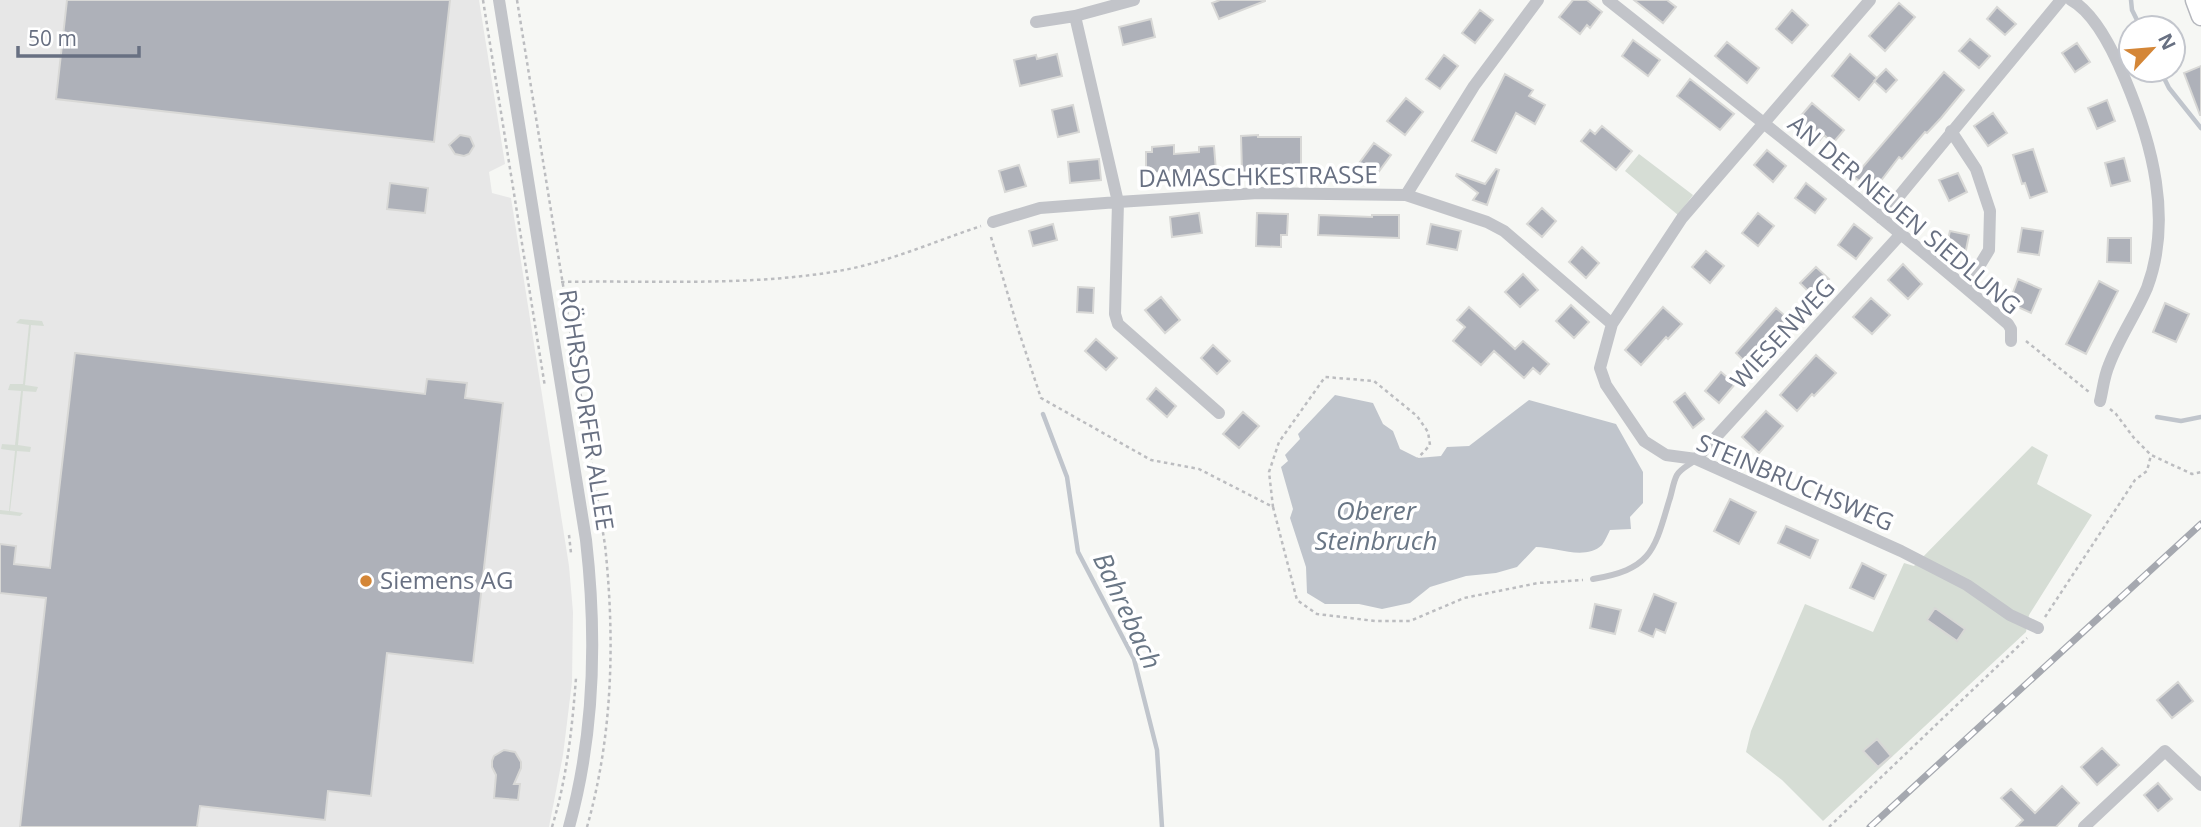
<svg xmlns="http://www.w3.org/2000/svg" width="2201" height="827" font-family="'Open Sans',sans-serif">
  <rect width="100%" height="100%" fill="#f6f7f4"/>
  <path fill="#e7e7e7" d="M0 0H479L505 164 489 172 492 193 511 198 569 566 573 612 572 682 563 755 549 827H0Z"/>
  <path fill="#d6ddd5" d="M1639 154 1693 195 1678 215 1625 171Z
    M20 319 42 321 44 326 31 325 25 385 38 387 36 392 23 391 18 445 31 447 30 452 17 451 10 511 23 513 20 516 0 514V510L9 511 15 451 1 449 2 444 15 445 21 391 8 390 10 384H23L29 325 16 323Z
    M2032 446 2048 455 2037 484 2092 515 2029 615 2026 632 1823 821 1782 780 1746 752 1751 731 1805 604 1873 632 1904 563 1914 566Z"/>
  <path fill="#c0c5cc" d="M1335 395 1373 403 1383 424 1393 431 1400 449 1418 458 1441 456 1447 447 1469 446 1529 400 1616 424 1643 472V503L1630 517 1631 529 1610 530C1608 534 1605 541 1602 545 1585 561 1556 547 1536 547L1517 567 1496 573 1466 576 1430 587 1410 603 1382 609 1359 604H1325L1307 593 1306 567 1290 518 1293 509 1281 467 1288 461 1285 455 1300 439 1298 434Z"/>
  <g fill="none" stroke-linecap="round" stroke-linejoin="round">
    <path stroke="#c0c5cc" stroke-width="4.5" d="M2131 0 2132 10 2141 28
      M2160 70 2169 88 2201 128
      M1043 414 1067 477 1078 552 1134 659 1157 750 1162 827
      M2157 417 2181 421 2201 417"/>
  </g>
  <path fill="#aeb1b9" stroke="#d8d8d6" stroke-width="2" d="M67 0H450L434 142 56 99Z
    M1220 0H1265V1L1219 19 1212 3Z
    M1573 0H1587L1602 12 1590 28 1587 25 1580 34 1559 17Z
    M1634 0H1667L1676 7 1663 23Z
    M1899 3 1915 17 1885 51 1869 36Z
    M1997 7 2016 24 2005 35 1987 19Z
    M1480 10 1493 20 1475 43 1462 33Z
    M1792 10 1808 25 1792 43 1776 29Z
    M1151 19 1155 37 1123 45 1119 27Z
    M1970 39 1990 56 1979 68 1959 51Z
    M1633 40 1660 60 1648 76 1622 56Z
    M1727 42 1759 68 1747 83 1715 56Z
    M2077 43 2090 62 2075 72 2062 53Z
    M1057 54 1062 76 1020 86 1014 60 1036 55 1037 59Z
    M1850 54 1877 78 1859 100 1832 76Z
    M1444 55 1458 66 1440 89 1426 79Z
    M2201 66V115H2200L2184 73Z
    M1886 69 1897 80 1886 92 1874 81Z
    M1944 72 1964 90 1941 118 1927 133 1925 132 1902 159 1899 157 1873 191 1854 177Z
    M1505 74 1533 90 1529 96 1545 105 1535 124 1516 113 1496 153 1472 141Z
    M1690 79 1734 114 1720 130 1677 96Z
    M1406 98 1423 112 1405 135 1387 121Z
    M2107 100 2115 121 2097 129 2088 108Z
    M1812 103 1844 130 1833 143 1824 135 1820 140 1814 134 1810 139 1793 125Z
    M1073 105 1079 132 1058 137 1052 110Z
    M1993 113 2007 133 1988 146 1974 126Z
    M1602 126 1632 151 1616 170 1581 141 1590 130 1595 134Z
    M460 135 470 137 474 146 469 154 464 156 455 154 449 145Z
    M1258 135V137H1301V171L1242 172 1241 136Z
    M1374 143 1391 155 1374 178 1357 166Z
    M1174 145V154L1199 152V147L1214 146 1216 171 1201 172 1200 169 1146 174V152H1152V147Z
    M2033 149 2047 192 2030 198 2025 183 2022 184 2013 155Z
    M1767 150 1786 166 1773 182 1754 165Z
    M2124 158 2130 181 2111 186 2105 163Z
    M1099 159 1101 180 1070 183 1068 162Z
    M1019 165 1026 186 1005 192 999 171Z
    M1496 169 1499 170 1487 205 1473 200 1478 193 1456 176 1457 174 1485 184Z
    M1958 173 1967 192 1949 201 1939 180Z
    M390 183 428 188 425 213 387 209Z
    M1806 183 1826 199 1815 213 1795 198Z
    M1542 208 1556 221 1542 237 1527 224Z
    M1199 213 1202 233 1172 237 1170 217Z
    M1257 213 1288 214 1287 235H1281V247L1256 246Z
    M1758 213 1774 226 1758 246 1742 233Z
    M1319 215 1372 217V215H1399V238L1318 235Z
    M1053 224 1057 240 1033 246 1029 231Z
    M1431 224 1461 231 1457 250 1427 244Z
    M1854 224 1872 238 1856 259 1838 245Z
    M2022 228 2043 231 2039 255 2018 252Z
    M1950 231 1969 235 1965 255 1945 251Z
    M2108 238H2131V263L2107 262Z
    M1582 247 1599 263 1586 278 1569 262Z
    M1706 251 1724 266 1710 283 1692 267Z
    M1903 264 1922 284 1908 299 1888 280Z
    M1816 267 1829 279 1813 296 1800 283Z
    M1523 274 1538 290 1520 307 1505 292Z
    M2018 279 2041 289 2031 313 2009 303Z
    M2099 281 2118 291 2086 354 2066 344Z
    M1078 287 1094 288 1093 313 1077 312Z
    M1161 297 1180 320 1165 333 1145 310Z
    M1871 298 1890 315 1872 334 1853 317Z
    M2165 303 2189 314 2176 342 2153 332Z
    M1571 305 1589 322 1574 338 1556 321Z
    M1469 307 1515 349 1523 341 1549 364 1540 374 1533 368 1524 378 1494 351 1481 365 1453 341 1465 327 1457 320Z
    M1663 307 1682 324 1668 339 1666 337 1641 365 1625 350Z
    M1776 308 1791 321 1750 367 1736 353Z
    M1096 339 1117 358 1106 370 1085 351Z
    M1213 345 1230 361 1217 374 1201 358Z
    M75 353 425 394 427 379 467 383 465 398 503 403 473 663 387 653 371 796 328 791 325 820 200 806 197 827H20L46 598 0 593V544L16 546 14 564 50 568Z
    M1816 355 1836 373 1814 396 1812 394 1797 411 1780 395Z
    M1721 372 1735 384 1719 403 1705 391Z
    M1156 388 1176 406 1167 417 1147 399Z
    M1685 393 1704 419 1693 428 1674 402Z
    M1766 411 1783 426 1759 453 1742 437Z
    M1243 412 1259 426 1239 448 1223 434Z
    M1730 499 1756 512 1739 544 1714 531Z
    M1786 526 1818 540 1810 558 1778 543Z
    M1862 563 1886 575 1874 599 1850 588Z
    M1654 594 1676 603 1665 633 1656 629 1653 637 1639 631Z
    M1595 604 1621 610 1615 634 1590 628Z
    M1935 608 1965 629 1957 641 1927 620Z
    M2178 682 2193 701 2172 718 2157 700Z
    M1877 739 1891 756 1878 767 1863 751Z
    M2102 748 2119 765 2097 785 2081 767Z
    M504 750 515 752 521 762V768L514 784H520L518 800 494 798 496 775 492 767V761L494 756Z
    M2158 783 2172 799 2158 811 2144 795Z
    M2062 786 2079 803 2056 827H2016L2023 820 2001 798 2011 789 2035 813Z"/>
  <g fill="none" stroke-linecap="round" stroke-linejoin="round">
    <g stroke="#b5b7bd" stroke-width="21">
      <path id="secondary" d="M2195 0 2201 16"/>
    </g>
    <path stroke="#bcbdc0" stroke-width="2.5" stroke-dasharray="3.5 3.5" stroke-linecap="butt" d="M483 0 545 387
      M517 0 605 545C615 639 613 735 587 827
      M991 237 1018 329 1041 398 1151 460 1199 469 1273 507 1297 600 1317 614 1375 621H1410L1464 598 1538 583 1583 580
      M561 282C655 280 751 287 844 270 891 261 936 241 981 226
      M2026 341 2089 392
      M2110 409 2116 414 2134 438 2151 455 2192 474 2201 472
      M1273 507 1269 472 1279 442 1325 377 1374 381 1417 416 1428 432 1430 445 1418 458
      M569 535 571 553
      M2045 617 2135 480 2147 471 2151 455
      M552 827C567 778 572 729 576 678
      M1829 827 2027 638"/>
    <path stroke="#c2c4c9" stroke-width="6" d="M1593 579C1651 569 1654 552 1669 501 1672 493 1673 482 1677 475 1680 469 1689 465 1694 461"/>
    <path stroke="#c2c4c9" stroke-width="12" d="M499 0 586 540C597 636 595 733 569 827
      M1134 0 1075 16 1118 202 1115 314 1118 324 1219 413
      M1608 0C1742 106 1878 212 2008 324L2011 329V341
      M1870 0 1682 218 1612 324 1600 368 1606 385 1644 441 1666 455 1696 459 1901 551 1967 585 2010 615 2038 628
      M2071 0C2095 13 2115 55 2125 79 2152 143 2173 219 2147 288 2136 314 2119 338 2109 365 2104 376 2103 389 2100 401
      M1036 22 1075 16
      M1951 131 1976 169 1990 211 1989 250 1966 288
      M1406 195 1474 86 1538 0
      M1881 218 2061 0
      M993 222 1040 208 1118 202 1258 193 1406 195 1487 222 1504 231 1612 324
      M1696 459 1900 235
      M2084 827 2165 751 2201 785"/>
    <use href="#secondary" stroke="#fff" stroke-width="18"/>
    <g stroke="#a5a8af" stroke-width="7">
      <path id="rail" d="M1870 827 2201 524"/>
    </g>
    <use href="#rail" stroke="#fff" stroke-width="4.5" stroke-dasharray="13" stroke-linecap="butt"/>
  </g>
  <circle fill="#d48637" stroke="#fff" stroke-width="2.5" cx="366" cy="581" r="7"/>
  <g text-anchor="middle" stroke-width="7" stroke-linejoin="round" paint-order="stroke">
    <g font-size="24" fill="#687082" stroke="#fff">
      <text transform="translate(1258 177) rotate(-1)" y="8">DAMASCHKESTRASSE</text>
      <text transform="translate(1904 215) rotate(40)" y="8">AN DER NEUEN SIEDLUNG</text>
      <text transform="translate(1783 334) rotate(-47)" y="8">WIESENWEG</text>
      <text transform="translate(586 410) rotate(81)" y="8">RÖHRSDORFER ALLEE</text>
      <text transform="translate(1795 483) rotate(23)" y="8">STEINBRUCHSWEG</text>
    </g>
    <g font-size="24" fill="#687082" stroke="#fff" text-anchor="start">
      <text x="380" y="589">Siemens AG</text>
    </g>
    <g font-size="26" font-style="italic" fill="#697685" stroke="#fff">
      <text x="1376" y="520">Oberer<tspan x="1376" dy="30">Steinbruch</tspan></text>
      <text transform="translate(1127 611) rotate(65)" y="9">Bahrebach</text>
    </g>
  </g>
  <g transform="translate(2152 49) rotate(64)"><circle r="33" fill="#ffffff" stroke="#c3c6cd" stroke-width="2"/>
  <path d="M0-5L12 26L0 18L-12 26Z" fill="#d48637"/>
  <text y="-10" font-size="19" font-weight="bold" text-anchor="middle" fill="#687082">N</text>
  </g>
  <path d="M18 46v10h121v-10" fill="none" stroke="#687082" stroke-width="3.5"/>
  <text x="28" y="46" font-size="21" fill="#687082" stroke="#ffffff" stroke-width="5" paint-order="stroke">50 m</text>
</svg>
